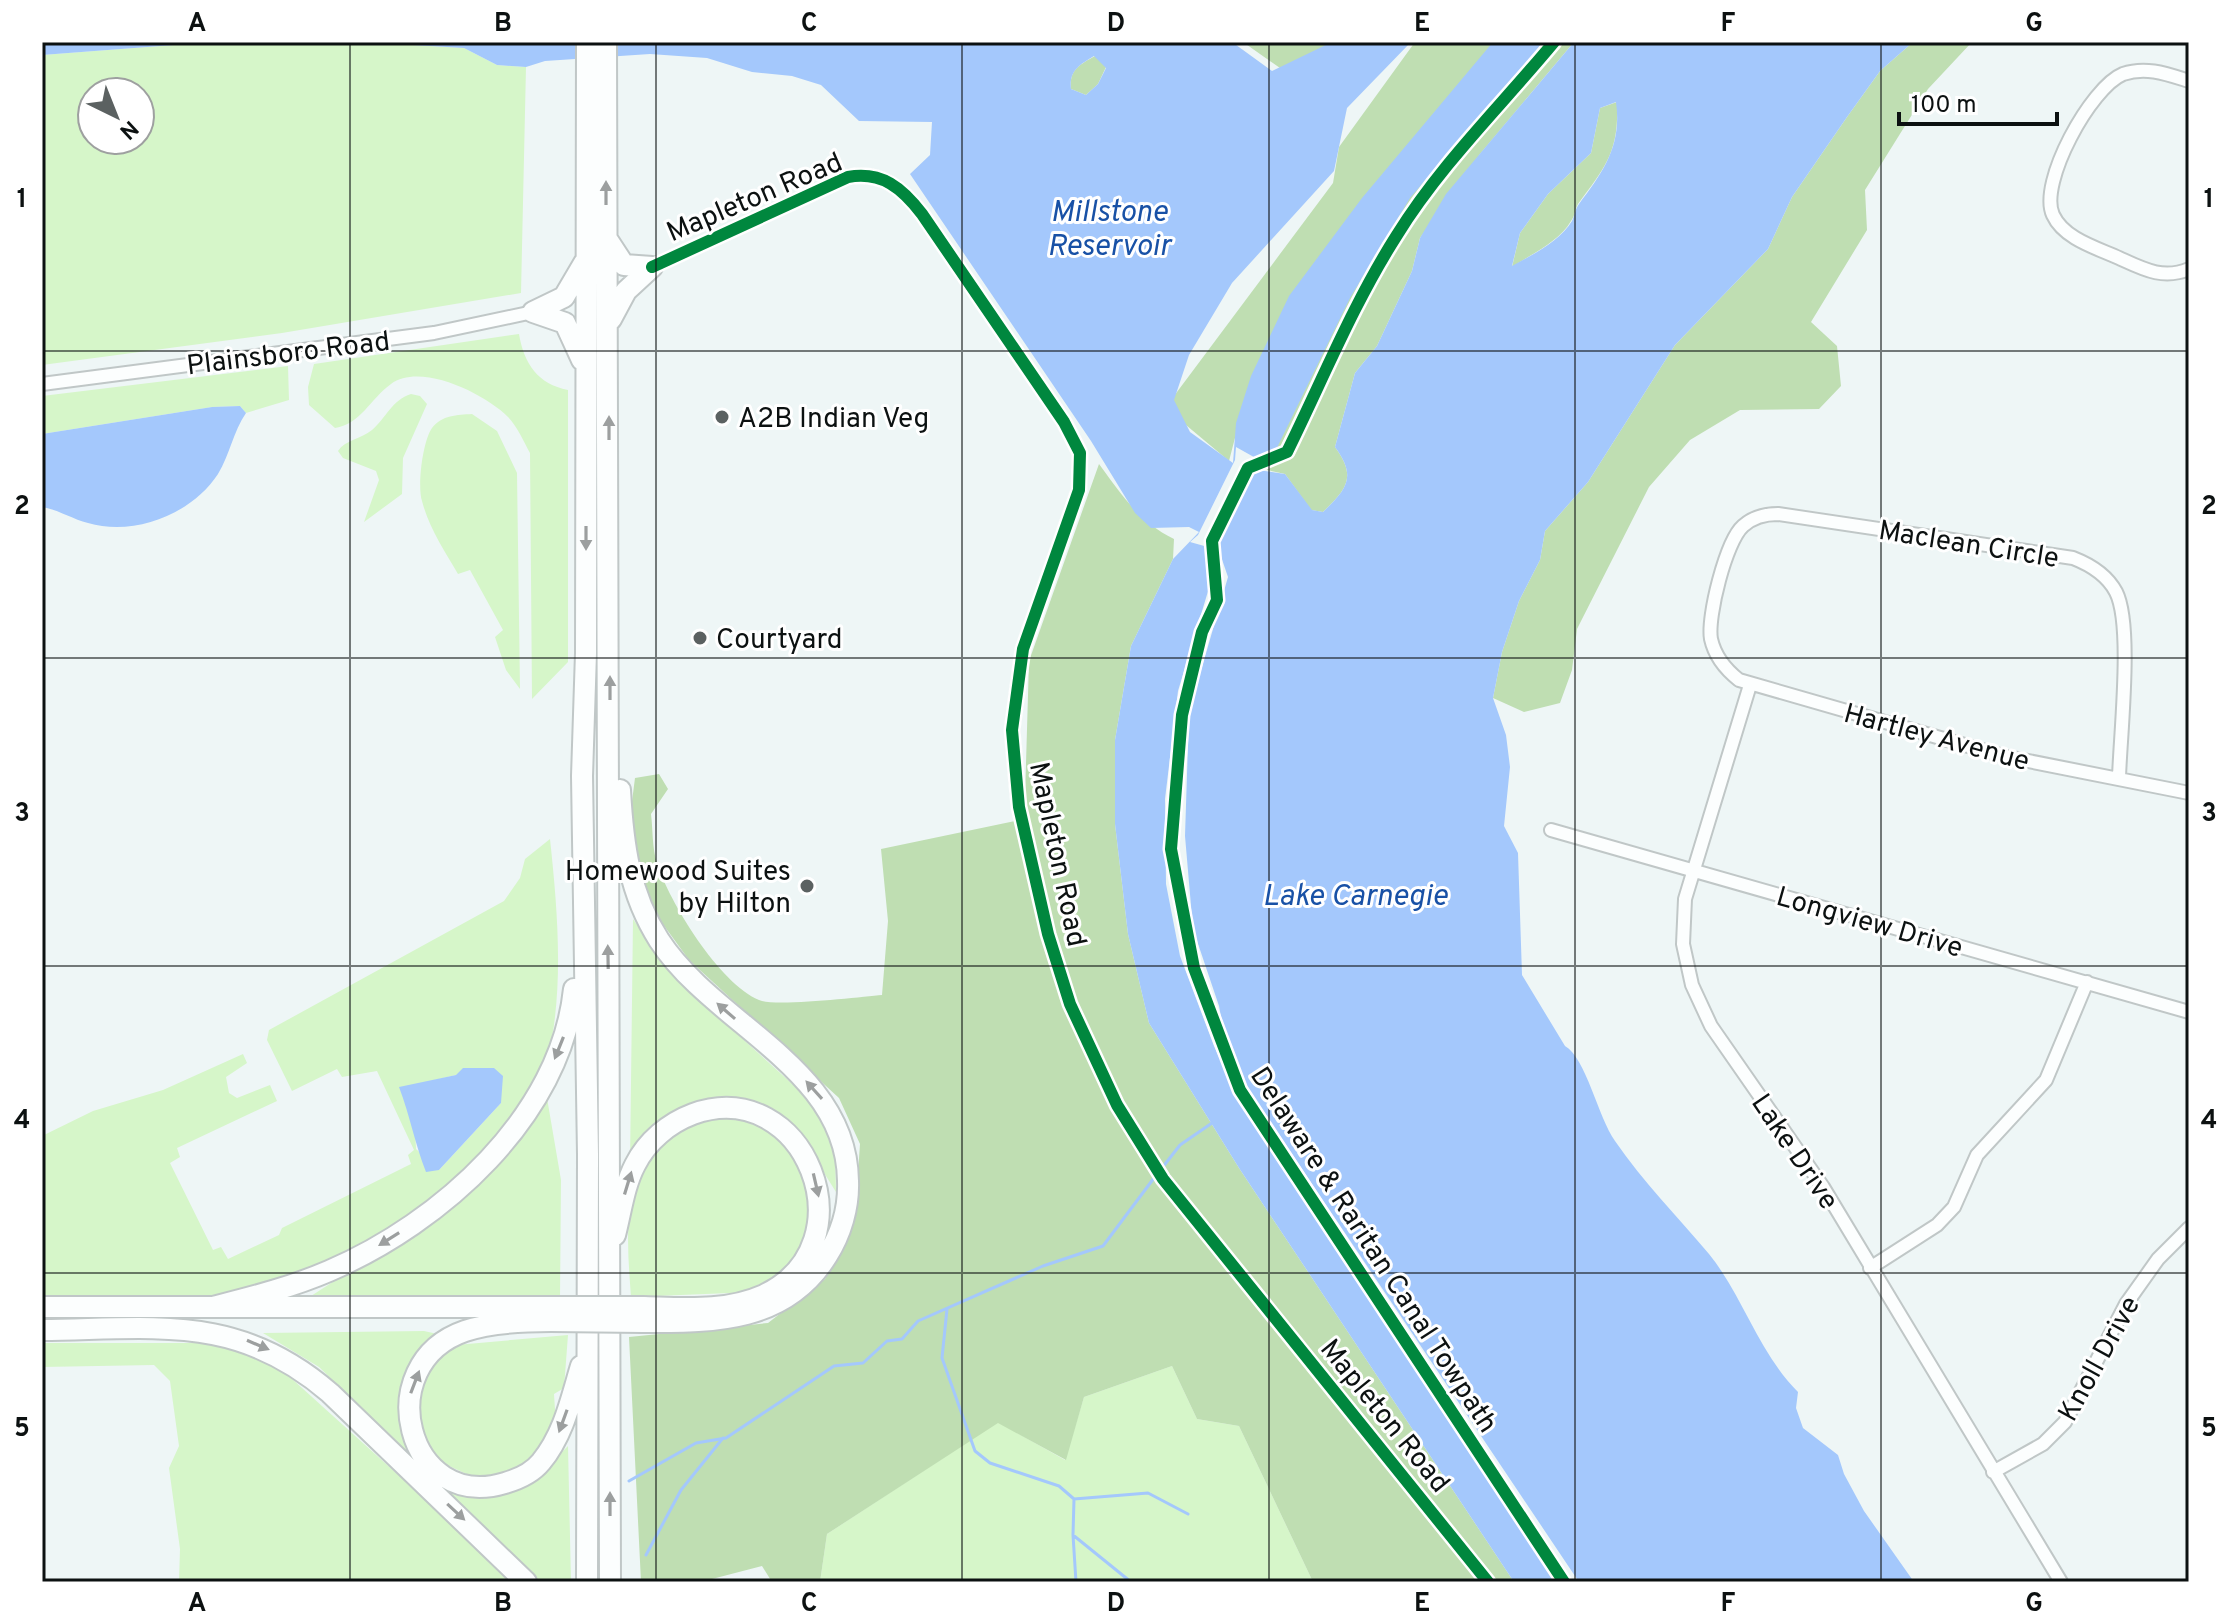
<svg xmlns="http://www.w3.org/2000/svg" width="2231" height="1624" font-family="Overpass,sans-serif">
  <rect width="100%" height="100%" fill="#eef6f6"/>
  <path fill="#d6f6c9" fill-rule="evenodd" d="M213 42H362L464 48 497 65 526 67 521 293 282 333 42 365V55ZM92 92H140V140H92Z
    M519 334C524 364 538 384 568 390V662L532 699 530 453C524 442 517 426 508 417 485 394 421 362 391 384 370 399 361 424 335 428L309 405 308 387 314 364Z
    M288 366 289 400 246 413 240 406 212 407 42 434V396Z
    M411 394 420 396 427 404 403 458 402 494 364 522 379 480 376 471 343 458 338 451C345 440 361 439 372 430 386 418 392 400 411 394Z
    M472 414 497 431 517 473 520 689 506 670 495 637 503 630 470 570 458 574C444 550 429 528 422 501 417 486 423 440 432 428 442 415 457 415 472 414Z
    M550 839C557 904 563 974 552 1038 533 1141 368 1261 271 1286 198 1304 117 1295 42 1295V1136L93 1111 163 1090 243 1054 247 1063 226 1077 229 1093 237 1098 270 1085 277 1101 177 1148 180 1157 170 1163 213 1250 221 1247 228 1259 279 1235 282 1228 411 1164 408 1155 414 1150 377 1071 342 1077 337 1069 292 1091 267 1040 269 1030 504 901 520 878 525 859ZM456 1075 501 1103 439 1170 416 1149 415 1128 400 1088Z
    M633 919 670 973 810 1100 835 1143 836 1192 796 1128 755 1103 703 1102 664 1119 630 1165Z
    M547 1098 561 1180 560 1298 353 1303 311 1296 471 1193Z
    M720 1112 778 1134 806 1168 812 1216 797 1257 755 1292 631 1297C627 1239 620 1184 666 1141 680 1128 703 1121 720 1112Z
    M424 1331 442 1335C398 1377 388 1401 414 1459L319 1367 263 1333Z
    M568 1335 564 1388 554 1394 556 1425 540 1453 508 1477H473L434 1459 415 1416 418 1391 432 1364 456 1345Z
    M42 1343H207L230 1345 270 1359 489 1557 511 1582H179L180 1549 169 1468 179 1446 170 1381 154 1365 42 1367Z
    M1172 1366 1197 1419 1239 1426 1313 1582H820L827 1534 998 1422 1065 1460 1084 1397Z
    M568 1446 571 1582H536L432 1478 496 1497 535 1479Z"/>
  <path fill="#bfdeb2" d="M1243 42 1289 45 1290 42H1345L1280 68Z
    M1415 42H1574L1480 154 1420 238 1412 271 1377 346 1355 373 1335 447C1357 477 1347 489 1323 512L1311 510 1285 474 1267 470 1270 451 1236 434 1229 461 1174 415V396L1333 183 1339 147Z
    M1913 42H1972L1928 89 1865 190 1867 230 1811 322 1837 346 1841 386 1819 409 1740 410 1690 440 1649 487 1577 629 1572 670 1560 703 1524 712 1493 698 1502 652 1519 601 1540 560 1545 531 1588 482 1675 345 1768 249 1792 197 1847 117 1880 71Z
    M1095 56 1106 67 1098 84 1086 95 1071 89C1069 70 1079 65 1095 56Z
    M1617 102C1619 152 1606 166 1578 204 1575 209 1575 216 1571 221 1559 242 1531 254 1512 267L1520 233 1548 194 1591 153 1600 108Z
    M1099 464C1122 495 1139 522 1174 539L1173 559 1131 646 1115 740V824L1128 934 1149 1023 1239 1168 1514 1582H1313L1239 1426 1197 1419 1172 1366 1084 1397 1066 1460 998 1423 827 1534 820 1582H772L762 1566 712 1579 711 1582H641L629 1337 768 1323 825 1279 855 1219 860 1144 839 1098 689 960 657 916 638 868 630 817 635 778 659 774 668 789 651 814C653 830 652 848 657 863 669 902 720 984 759 1000 774 1007 860 997 882 995L888 921 881 849 1015 821 1025 798 1029 661Z"/>
  <path fill="#a4c8fc" fill-rule="evenodd" d="M42 42H213L42 55Z
    M362 42H1232L1272 71 1332 42H1411L1347 108 1334 171 1232 283 1189 355 1174 400 1190 432 1233 463 1236 423 1251 376 1289 296 1362 198 1493 42H1544L1410 198 1350 298 1273 456 1247 467 1210 541 1209 588 1178 691 1165 799 1166 884 1180 956 1214 1046 1238 1099 1558 1582H1514L1239 1168 1149 1023 1128 934 1115 824V740L1131 646 1173 559 1199 532 1189 527 1151 528 1135 513 1091 441 910 174 930 155 932 122 859 121 821 85 792 76 752 72 707 58 650 54 545 61 526 67 497 65 464 48ZM1094 56 1106 68 1098 84 1086 95 1071 89C1069 71 1079 65 1094 56Z
    M1574 42H1913L1880 71 1847 117 1792 197 1768 249 1675 345 1588 482 1545 531 1540 560 1519 601 1502 652 1493 698 1506 735 1510 767 1504 826 1518 853 1522 975 1565 1046C1586 1058 1598 1117 1615 1141 1643 1182 1678 1217 1709 1254 1743 1296 1758 1352 1798 1392L1796 1408 1803 1428 1838 1455 1844 1474 1864 1511 1914 1582H1579L1245 1084 1227 1049 1219 1006 1193 929 1185 836 1189 712 1228 577 1216 542 1251 469 1285 474 1312 510 1323 512C1347 489 1357 477 1335 447L1355 373 1377 346 1412 271 1420 238 1446 194ZM1616 102C1622 145 1604 171 1579 204 1575 209 1575 215 1572 221 1560 241 1532 255 1512 266L1520 233 1548 194 1591 153 1600 108Z
    M240 406 246 413C233 432 230 454 218 474 192 514 134 537 88 523 72 519 59 510 42 507V434L212 407Z
    M463 1068H494L503 1076 501 1103 439 1170 426 1172C415 1144 410 1116 399 1087L456 1075Z"/>
  <path fill="#eef6f6" d="M1236 447 1261 461 1262 466 1251 469 1215 542V549L1190 542 1198 535 1235 460Z"/>
  <g fill="none" stroke-linecap="round" stroke-linejoin="round">
    <path stroke="#a4c8fc" stroke-width="3" d="M1162 1168 1180 1145 1212 1123
      M947 1309 942 1358 975 1451 990 1463 1059 1486 1074 1499 1073 1535 1131 1582
      M629 1481 696 1443 726 1438 834 1366 863 1363 887 1341 902 1339 918 1321 1043 1266 1103 1246 1157 1174
      M1074 1499 1148 1493 1188 1514
      M1073 1535 1076 1582
      M646 1555 681 1490 723 1438"/>
    <g stroke="#c0c7c7" stroke-width="16">
      <path id="minor" d="M2189 81C2167 74 2146 66 2123 74 2091 87 2038 183 2053 215 2064 239 2097 248 2119 258 2143 269 2163 280 2189 269
        M652 267 848 177C882 171 902 188 922 214L1064 422 1080 453 1079 490 1023 649 1012 730 1019 807 1048 934 1070 1004 1117 1105 1163 1179 1488 1582
        M42 384 434 333 533 312
        M1750 685 1685 899 1683 944 1692 985 1711 1026 1823 1187 2061 1582
        M2119 778C2120 737 2133 625 2116 592 2107 575 2091 565 2073 558L1778 514C1765 514 1753 517 1743 526 1726 541 1707 617 1711 639 1715 657 1725 669 1739 680L2003 756 2189 793
        M1551 830 2189 1012
        M1870 1268 1937 1225 1954 1207 1977 1155 2046 1080 2087 982
        M1993 1472 2043 1444 2065 1422 2126 1304 2158 1259 2189 1228"/>
    </g>
    <g stroke="#c0c7c7" stroke-width="24">
      <path id="trunk" d="M606 42 610 1582
        M607 239 624 265 652 267
        M533 312 565 323 582 360
        M533 312 564 297 584 263
        M611 319 626 291 652 267
        M620 790C623 844 629 893 659 940 714 1025 847 1068 848 1181 849 1207 841 1234 827 1256 785 1323 714 1322 643 1322
        M615 1235C621 1212 624 1186 635 1165 647 1141 669 1123 693 1114 805 1074 872 1244 764 1295 726 1312 684 1308 643 1307
        M42 1307H550
        M213 1307C252 1297 292 1287 329 1271 441 1223 561 1116 574 989
        M551 1321C523 1321 492 1322 465 1331 369 1364 407 1513 505 1483 519 1479 532 1473 541 1462 564 1434 571 1399 581 1366
        M42 1330C155 1329 238 1313 330 1393L526 1582
        M587 1582 588 1155 582 776 586 653 587 42"/>
    </g>
    <use href="#minor" stroke="#fcfefe" stroke-width="12"/>
    <use href="#trunk" stroke="#fcfefe" stroke-width="20"/>
    <g stroke="#c0c7c7" stroke-width="24" stroke-linecap="butt">
      <path id="trunk-bridge" d="M550 1307H643
        M551 1321 643 1322"/>
    </g>
    <use href="#trunk-bridge" stroke="#fcfefe" stroke-width="20"/>
    <g stroke="#fff" stroke-width="17">
      <path id="cycleway" d="M1554 42C1501 106 1441 164 1397 235 1353 304 1323 379 1287 452L1248 468 1212 541 1217 600 1202 632 1182 715 1171 849 1194 968 1240 1090 1564 1582
        M652 267 848 177C882 171 902 188 922 214L1064 422 1080 453 1079 490 1023 649 1012 730 1019 807 1048 934 1070 1004 1117 1105 1163 1179 1488 1582"/>
    </g>
    <use href="#cycleway" stroke="#00873e" stroke-width="12"/>
  </g>
  <defs><path id="oneway-solid" d="M-6-.8H1V-3.2L6.5 0L1 3.2V.8H-6Z" transform="scale(2)"/></defs>
  <g fill="#9c9f9f">
    <use href="#oneway-solid" transform="translate(606 193) rotate(-90)"/>
    <use href="#oneway-solid" transform="translate(609 428) rotate(-90)"/>
    <use href="#oneway-solid" transform="translate(586 538) rotate(90)"/>
    <use href="#oneway-solid" transform="translate(610 688) rotate(-90)"/>
    <use href="#oneway-solid" transform="translate(608 957) rotate(-91)"/>
    <use href="#oneway-solid" transform="translate(726 1011) rotate(-139)"/>
    <use href="#oneway-solid" transform="translate(559 1048) rotate(112)"/>
    <use href="#oneway-solid" transform="translate(814 1090) rotate(-132)"/>
    <use href="#oneway-solid" transform="translate(628 1183) rotate(-73)"/>
    <use href="#oneway-solid" transform="translate(816 1185) rotate(77)"/>
    <use href="#oneway-solid" transform="translate(389 1239) rotate(148)"/>
    <use href="#oneway-solid" transform="translate(258 1345) rotate(23)"/>
    <use href="#oneway-solid" transform="translate(415 1382) rotate(-69)"/>
    <use href="#oneway-solid" transform="translate(563 1421) rotate(110)"/>
    <use href="#oneway-solid" transform="translate(610 1504) rotate(-90)"/>
    <use href="#oneway-solid" transform="translate(456 1512) rotate(43)"/>
  </g>
  <path fill="none" stroke="#0c1111" stroke-width="2" stroke-opacity="0.55" d="M350 42V1582M656 42V1582M962 42V1582M1269 42V1582M1575 42V1582M1881 42V1582M42 351H2189M42 658H2189M42 966H2189M42 1273H2189"/>
  <g fill="#5b6161" stroke="#fff" stroke-width="3">
    <circle cx="722" cy="417" r="8"/>
    <circle cx="700" cy="638" r="8"/>
    <circle cx="807" cy="886" r="8"/>
  </g>
  <g text-anchor="middle" stroke-width="6" stroke-linejoin="round" paint-order="stroke">
    <g font-size="28" fill="#0c1111" stroke="#fff">
      <text transform="translate(754 196) rotate(-23)" y="10">Mapleton Road</text>
      <text transform="translate(288 352) rotate(-7)" y="10">Plainsboro Road</text>
      <text transform="translate(1969 543) rotate(9)" y="10">Maclean Circle</text>
      <text transform="translate(1937 736) rotate(15)" y="10">Hartley Avenue</text>
      <text transform="translate(1059 854) rotate(78)" y="10">Mapleton Road</text>
      <text transform="translate(1870 921) rotate(16)" y="10">Longview Drive</text>
      <text transform="translate(1796 1151) rotate(56)" y="10">Lake Drive</text>
      <text transform="translate(1375 1249) rotate(57)" y="10">Delaware &amp; Raritan Canal Towpath</text>
      <text transform="translate(2098 1358) rotate(-61)" y="10">Knoll Drive</text>
      <text transform="translate(1386 1415) rotate(51)" y="10">Mapleton Road</text>
    </g>
    <g font-size="28" fill="#0c1111" stroke="#fff" text-anchor="start">
      <text x="738" y="427">A2B Indian Veg</text>
      <text x="716" y="648">Courtyard</text>
      <text x="791" y="880" text-anchor="end">Homewood Suites<tspan x="791" dy="32">by Hilton</tspan></text>
    </g>
    <g font-size="30" font-style="italic" fill="#1851a6" stroke="#fff">
      <text x="1109" y="221">Millstone<tspan x="1109" dy="34">Reservoir</tspan></text>
      <text x="1355" y="905">Lake Carnegie</text>
    </g>
  </g>
  <rect width="2231" height="1624" fill="none" stroke="#ffffff" stroke-width="88"/>
  <g transform="translate(116 116) rotate(137)"><circle r="38" fill="#ffffff" stroke="#9ea0a0" stroke-width="2"/>
  <path d="M0-6L14 30L0 20L-14 30Z" fill="#5b6161"/>
  <text y="-12" font-size="22" font-weight="bold" text-anchor="middle" fill="#0c1111">N</text>
  </g>
  <path d="M1899 112v12h158v-12" fill="none" stroke="#0c1111" stroke-width="4"/>
  <text x="1911" y="112" font-size="24" fill="#0c1111" stroke="#ffffff" stroke-width="6" paint-order="stroke">100 m</text>
  <rect x="44" y="44" width="2143" height="1536" fill="none" stroke="#0c1111" stroke-width="3"/>
  <g font-size="26" text-anchor="middle" font-weight="bold" fill="#0c1111">
    <text x="197" y="31">A</text>
    <text x="503" y="31">B</text>
    <text x="809" y="31">C</text>
    <text x="1116" y="31">D</text>
    <text x="1422" y="31">E</text>
    <text x="1728" y="31">F</text>
    <text x="2034" y="31">G</text>
    <text x="22" y="207">1</text>
    <text x="2209" y="207">1</text>
    <text x="22" y="514">2</text>
    <text x="2209" y="514">2</text>
    <text x="22" y="821">3</text>
    <text x="2209" y="821">3</text>
    <text x="22" y="1128">4</text>
    <text x="2209" y="1128">4</text>
    <text x="22" y="1436">5</text>
    <text x="2209" y="1436">5</text>
    <text x="197" y="1611">A</text>
    <text x="503" y="1611">B</text>
    <text x="809" y="1611">C</text>
    <text x="1116" y="1611">D</text>
    <text x="1422" y="1611">E</text>
    <text x="1728" y="1611">F</text>
    <text x="2034" y="1611">G</text>
  </g>
</svg>
